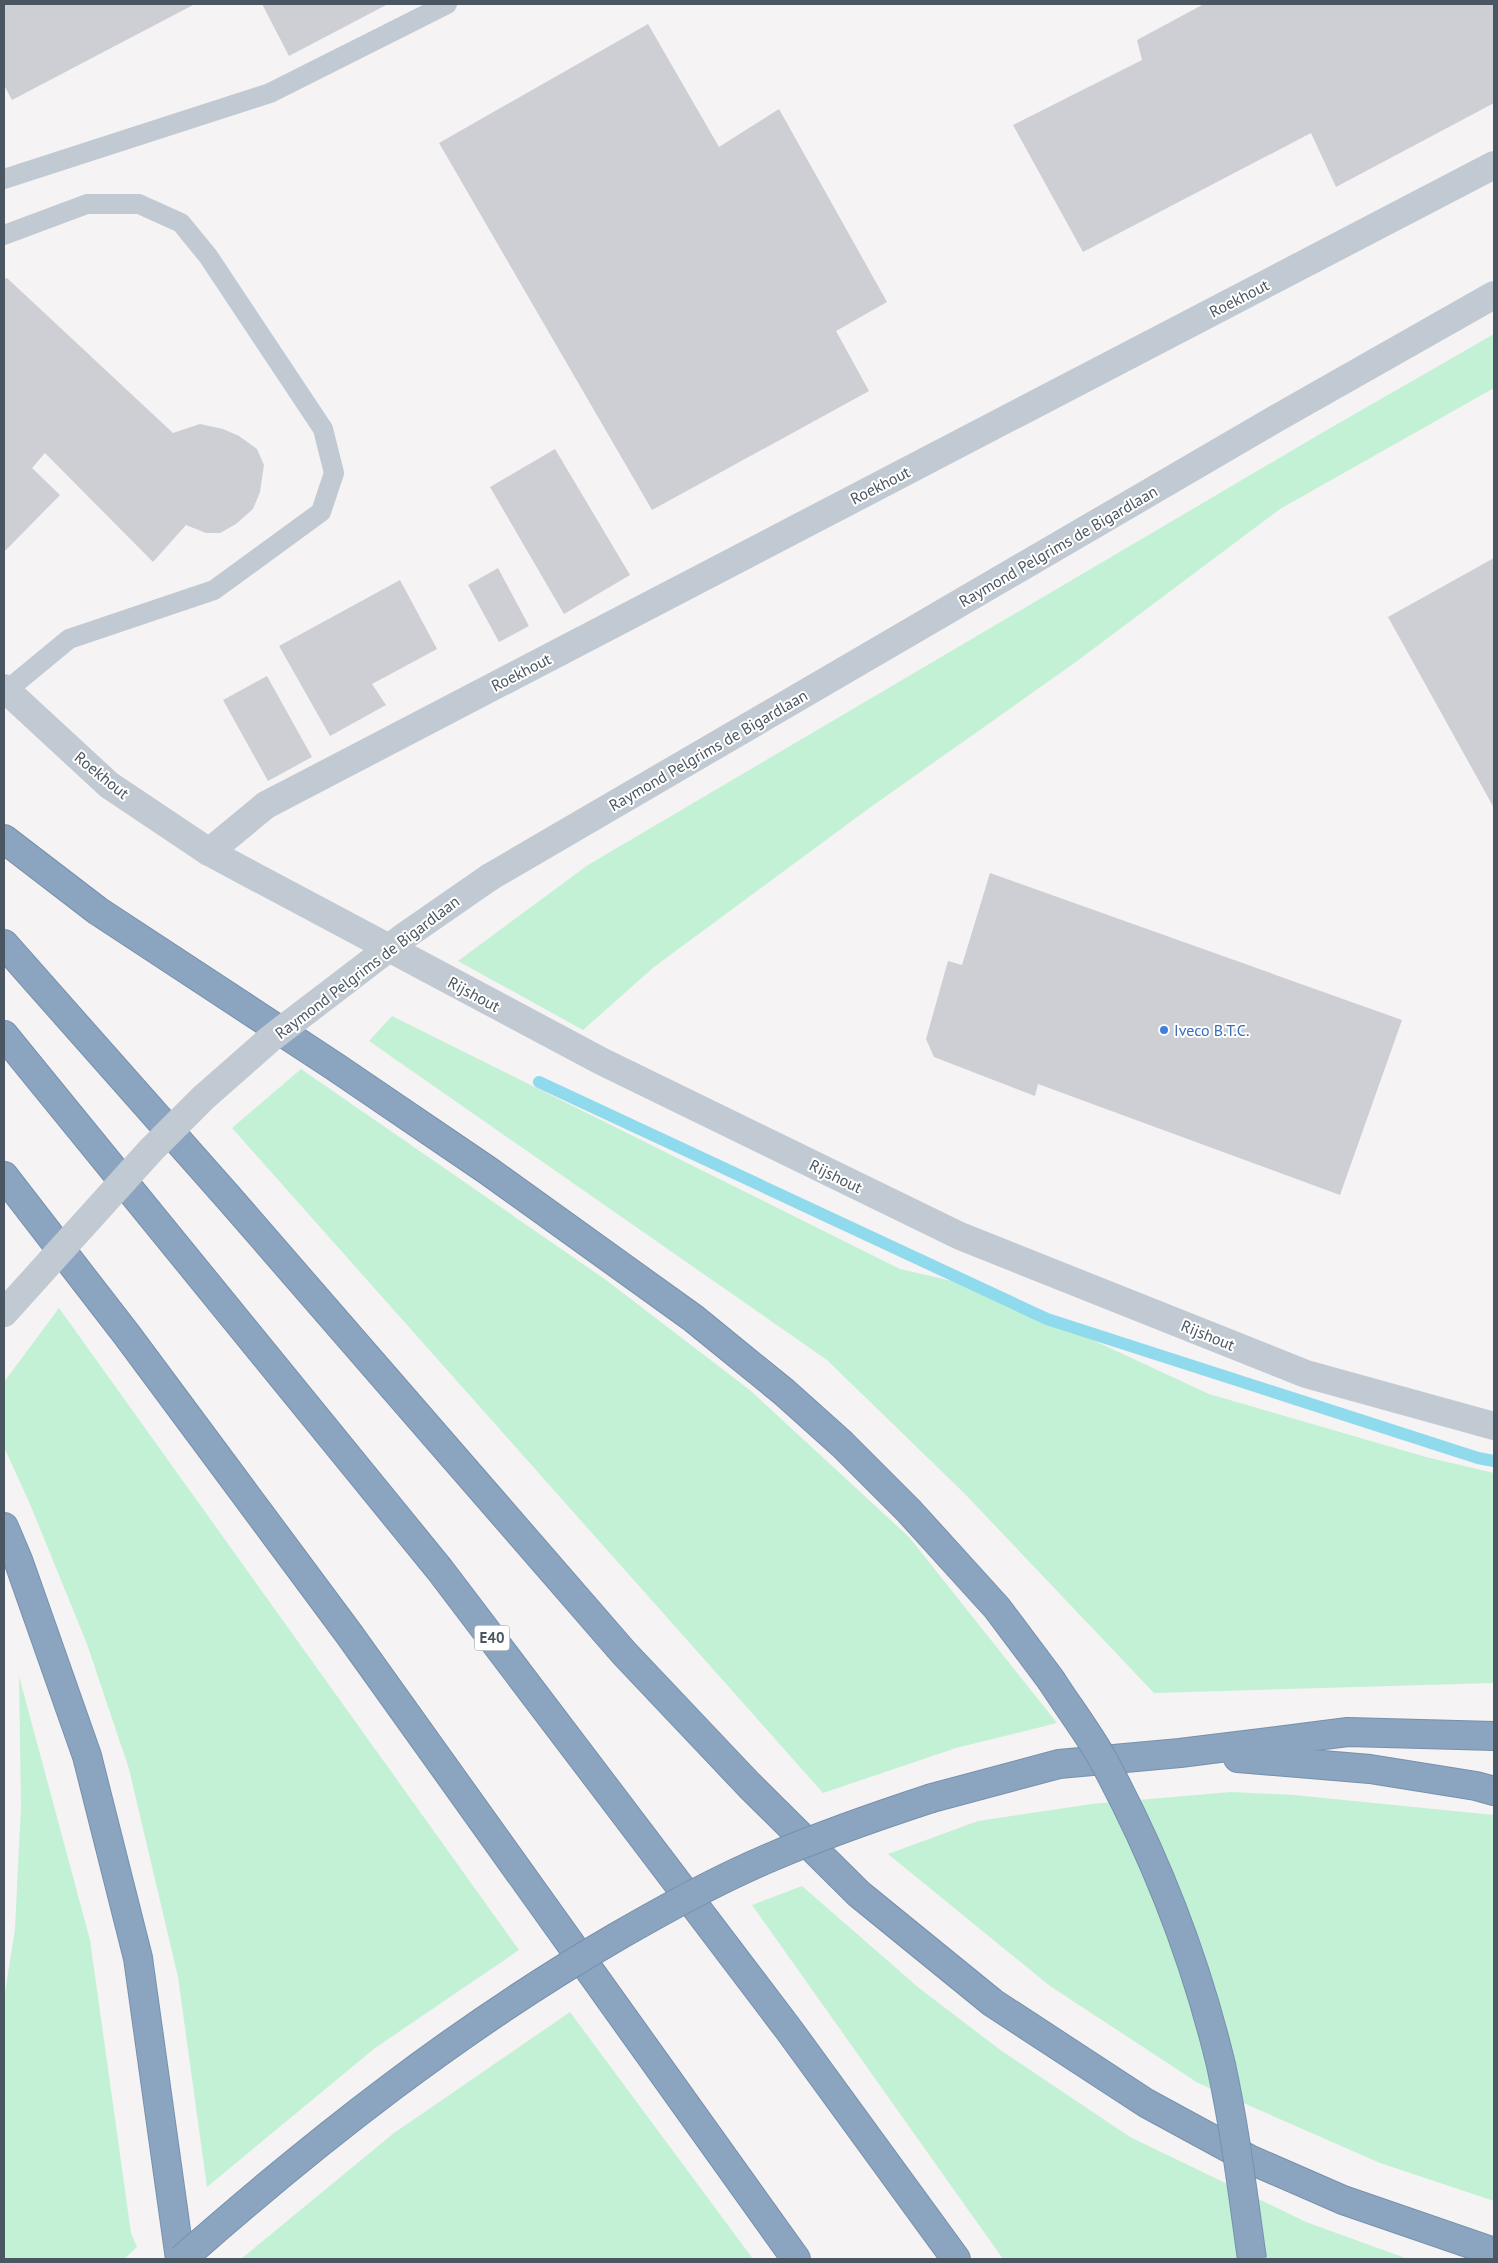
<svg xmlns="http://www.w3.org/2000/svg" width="1498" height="2263" font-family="'PT Sans',sans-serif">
  <rect width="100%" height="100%" fill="#f5f3f3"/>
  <path fill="#c3f1d5" d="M1494 334V388L1280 509 1073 664 868 809 654 967 583 1030 458 961 588 865 1320 434Z
    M392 1016 900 1269 978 1287 1209 1394 1426 1457 1494 1473V1683L1154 1693 965 1494 827 1360 369 1041Z
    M301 1069 606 1280 751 1391 909 1537 1057 1723 956 1748 823 1793 232 1128Z
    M59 1308 519 1950 375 2048 207 2187 178 1977 129 1769 87 1644 30 1504 4 1447V1382Z
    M19 1676 90 1940 131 2233 137 2247 124 2259H4V1999L15 1929 21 1806Z
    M1231 1792 1294 1795 1494 1815V2201L1380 2163 1198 2083 1050 1986 888 1854 978 1821 1092 1804Z
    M802 1886 919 1988 999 2049 1130 2137 1306 2222 1408 2259H1003L752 1905Z
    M570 2012 753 2259H241L394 2133Z"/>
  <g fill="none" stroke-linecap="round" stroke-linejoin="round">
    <path stroke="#90daee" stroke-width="12" d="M539 1082 1047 1319 1478 1458 1494 1461"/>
  </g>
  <path fill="#cdcfd5" d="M4 4H195L12 100 4 85Z
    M262 4H388L289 56Z
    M1204 4H1494V103L1336 187 1311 133 1083 252 1013 125 1142 60 1137 40Z
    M648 24 719 147 779 109 887 302 836 331 869 391 652 510 439 143Z
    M7 278 173 433 200 424 223 429 239 436 257 449 264 465 260 492 253 509 236 524 220 533H206L186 525 153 562 45 453 32 468 60 495 4 552V279Z
    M555 449 630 575 564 614 490 487Z
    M1494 558V808L1388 617Z
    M498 568 529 626 499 642 468 585Z
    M400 580 437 649 372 684 386 705 330 736 279 646Z
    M267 676 312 757 268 781 223 700Z
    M990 873 1402 1020 1340 1195 1038 1084 1035 1096 934 1057 926 1039 948 961 962 965Z"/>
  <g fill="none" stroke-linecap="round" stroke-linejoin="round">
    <g stroke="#7690ad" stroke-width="30">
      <path id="motorway" d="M4 839 98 911 334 1066 487 1170 693 1318 784 1392 842 1444 909 1511 997 1608 1051 1680
        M4 944 228 1197 624 1653 749 1785 859 1894 993 2003 1146 2103 1249 2159 1343 2200 1494 2252
        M4 1035 440 1570 789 2030 956 2259
        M4 1176 127 1335 349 1634 796 2259
        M4 1527 18 1560 87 1756 138 1958 180 2259
        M1238 1758 1370 1769 1476 1786 1494 1791
        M932 1798 1059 1764 1180 1753 1348 1732 1494 1736"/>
    </g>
    <path stroke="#c1cad2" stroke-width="20" d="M4 179 270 93 447 4
      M4 235 87 204H139L181 223 208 256 323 429 334 473 321 512 214 590 69 639 6 691"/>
    <path stroke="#c1cad2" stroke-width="28" d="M209 852 266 805"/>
    <path stroke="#c1cad2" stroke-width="28" d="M4 688 109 785 209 852 601 1061 960 1236 1306 1374 1494 1426
      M266 805 1494 165
      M490 877 1277 418 1494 295"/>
    <use href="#motorway" stroke="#8ba5c1" stroke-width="28"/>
    <g stroke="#7690ad" stroke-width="30" stroke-linecap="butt">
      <path id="motorway-bridge" d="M1051 1680C1067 1705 1086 1730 1101 1756 1154 1853 1195 1957 1221 2065 1235 2129 1243 2195 1252 2259
        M182 2259C318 2139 461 2027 618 1936 667 1908 717 1880 769 1858 822 1835 877 1816 932 1798"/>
    </g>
    <path stroke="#c1cad2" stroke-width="28" d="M4 1313 151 1150 203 1098 270 1039 402 938 490 877"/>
    <use href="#motorway-bridge" stroke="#8ba5c1" stroke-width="28"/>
  </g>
  <circle fill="#3f7fe0" stroke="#fff" stroke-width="2" cx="1164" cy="1030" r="5"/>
  <g text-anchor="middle" stroke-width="4" stroke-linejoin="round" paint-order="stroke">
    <rect fill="#fff" stroke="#808990" stroke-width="1" x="474.5" y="1625.5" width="35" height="25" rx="4"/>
    <g font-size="15" font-weight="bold" fill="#4a5661">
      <text x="492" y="1643">E40</text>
    </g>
    <g font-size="16" fill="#4a5661" stroke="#fff">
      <text transform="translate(1239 298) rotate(-27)" y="6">Roekhout</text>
      <text transform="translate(880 485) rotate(-27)" y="6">Roekhout</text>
      <text transform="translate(1058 546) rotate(-30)" y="6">Raymond Pelgrims de Bigardlaan</text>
      <text transform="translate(521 672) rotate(-27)" y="6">Roekhout</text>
      <text transform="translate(708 750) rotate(-30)" y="6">Raymond Pelgrims de Bigardlaan</text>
      <text transform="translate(102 775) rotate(39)" y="6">Roekhout</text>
      <text transform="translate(367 967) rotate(-37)" y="6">Raymond Pelgrims de Bigardlaan</text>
      <text transform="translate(474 994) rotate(28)" y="6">Rijshout</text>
      <text transform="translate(836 1176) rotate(26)" y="6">Rijshout</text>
      <text transform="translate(1208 1335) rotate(22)" y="6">Rijshout</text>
    </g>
    <g font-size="16" fill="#366cbe" stroke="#fff" text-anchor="start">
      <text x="1174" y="1036">Iveco B.T.C.</text>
    </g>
  </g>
  <rect width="1498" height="2263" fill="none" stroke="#4a5661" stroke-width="10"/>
</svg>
